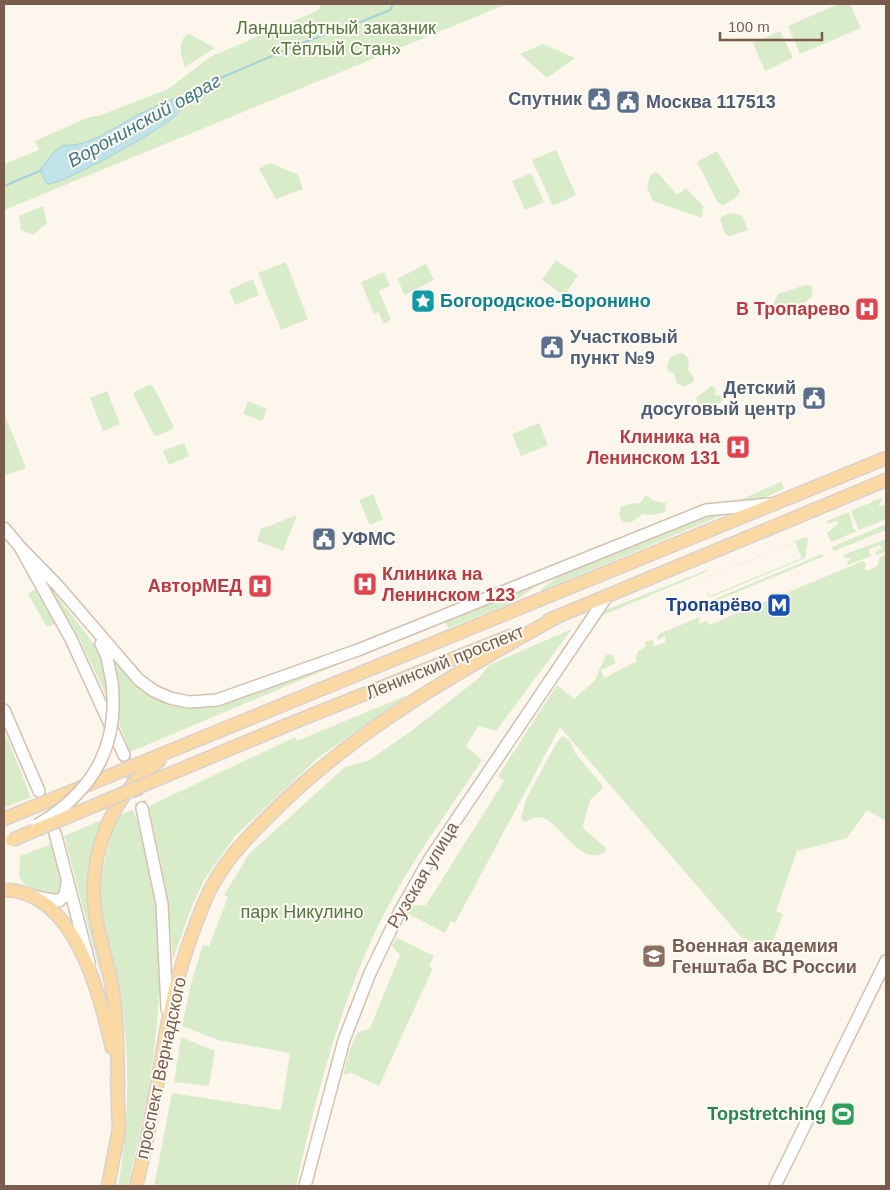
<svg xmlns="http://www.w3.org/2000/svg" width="890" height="1190" font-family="Arial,sans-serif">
  <rect width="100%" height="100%" fill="#fdf6ec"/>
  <path fill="#d8ecc9" d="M320 4H507L4 210V164L39 150 35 141 87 118 101 115 168 89 210 57 319 10Z
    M838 4H850L861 28 800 54 788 26Z
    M780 31 793 58 765 71 753 43Z
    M189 34 215 48 185 67C181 55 177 45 186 35Z
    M543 44 575 58 547 78 520 54Z
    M556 150 576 195 553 206 532 160Z
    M717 151 740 191 738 196 723 205 718 203 697 162Z
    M270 163 298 175 303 189 276 199 259 169Z
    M657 172 677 195 686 188 703 206 702 218 653 201 647 187 651 174Z
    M531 173 544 202 525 210 512 181Z
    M43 206 47 223 33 235 21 230 19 216Z
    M729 213 742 215 748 230 730 236 725 234 720 218Z
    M556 260 578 275 564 296 542 280Z
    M286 262 308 319 281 330 258 273Z
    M426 264 434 280 405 295 397 279Z
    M384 272 390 286 379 291 391 320 383 324 379 312 374 314 361 282Z
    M253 279 259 295 235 305 229 290Z
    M805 285 812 286V297L785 315 773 304 778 294Z
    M682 353 689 359 688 369 694 378 693 382 683 387 677 383 674 373 669 372 667 368 670 357Z
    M149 385 153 386 173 425V429L157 436 154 435 134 396V392Z
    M712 386 716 389 715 395 722 396 724 399 710 411 706 409 705 404 698 403 696 398Z
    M107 391 120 424 103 431 90 398Z
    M248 401 267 409 262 421 243 414Z
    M4 413 26 468 4 476Z
    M539 423 548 445 521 456 512 434Z
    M184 443 189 456 169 465 163 451Z
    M781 482 784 489 764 498 737 503 735 502Z
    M373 494 383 519 370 525 359 500Z
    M646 495 654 501 666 503 665 512 653 515 643 514 630 523 622 521 619 514 621 507 629 504 640 503Z
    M881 498 882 501 878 506 886 505V519L859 530 851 511Z
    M732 511 541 591 540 590 564 572 703 514Z
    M849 512 853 528 857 531 831 542 827 533 839 523 835 521 828 524 827 521Z
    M297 515 283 551 257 541 261 529Z
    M886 524V530L834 551 832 547Z
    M806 537 808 539 805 558 709 598 706 591 710 596 802 558 795 542 595 623Z
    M886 539V552L876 555 875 552 882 548 880 545 868 550 871 556 848 565 847 563 851 558H845L843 555Z
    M822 554 824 556 711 603 710 601Z
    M886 554V821L867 810 847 838 797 851 776 911 783 914 770 949 741 937 560 727 455 923 451 921 445 933 405 912 408 906 426 905 504 781 498 776 557 685 574 699 595 680 606 655 612 654 616 663 601 670 604 678 637 661 636 657 638 651 647 646 644 642 653 640 654 647 665 642V636L658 640 657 637 661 633 700 617 698 624 707 621 709 625 863 561 866 564 864 569 867 571 877 566 880 557Z
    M709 569 704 573 596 618 603 611Z
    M549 576 514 602 448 628 444 618Z
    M43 578 98 649 104 665 108 699 78 636Z
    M35 589 55 624 47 627 28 594Z
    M572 629 496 731 478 726 466 746 482 760C448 812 409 864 381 920 340 1003 316 1096 296 1186H154L172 1093 281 1110 290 1053 218 1040 182 1026 191 983 203 945 209 946 228 897 224 895 249 854 345 767 368 761 410 732 479 678 489 665Z
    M362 651 363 654 130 752 118 721 119 703 114 662 134 684 157 699 169 705 198 708 213 707 237 699Z
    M410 694 319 757 236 835 204 880 190 911 173 960 166 888 149 806 295 737 297 741Z
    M4 730 31 797 4 808Z
    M563 736 570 741 575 753 602 785V789L590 800 583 825 584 829 606 848 605 852C578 868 559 818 539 817 535 817 529 820 524 822L521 819 526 799 557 742Z
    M133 810C141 829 144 848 149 868 172 975 153 1081 128 1186H118C129 1125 130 1066 122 1005 118 973 106 943 102 912 99 879 106 845 119 815Z
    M104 819 94 853 87 900 103 984 64 836Z
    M51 844 63 887 57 895 49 897 25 885 19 876 20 856Z
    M397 938 434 956 429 966 433 968 379 1086 351 1073 343 1075 349 1052 357 1033 370 1028 400 955 392 946Z
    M181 1037 215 1051 209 1086 174 1082Z"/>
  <path fill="#bfe3e8" stroke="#a5d3da" d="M178 97C180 102 183 106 180 111 173 124 61 186 47 184L40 170 54 152 63 145C92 148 120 122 146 111 156 106 167 102 178 97Z"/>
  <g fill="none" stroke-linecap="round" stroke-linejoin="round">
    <path stroke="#a5d3da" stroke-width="2" d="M180 102 211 82 305 42 368 19 390 10 393 4
      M4 186 42 170"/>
    <path stroke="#dcd0c4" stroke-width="11" stroke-dasharray="11 5.5" stroke-linecap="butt" d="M124 755 142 808"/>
    <g stroke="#d6c0b0" stroke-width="14">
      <path id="secondary" d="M4 528 20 547 71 639 124 755
        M20 547 58 586 139 680 154 691 170 698 189 702 217 700 358 650 706 510 769 504
        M101 644 107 657 112 682
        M4 710 39 791
        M142 808 162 904 167 1009
        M55 833 89 962
        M37 897 59 901 65 895 67 883
        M305 1186 344 1040 370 973 399 913 429 860 607 596
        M775 1186 886 961"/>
    </g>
    <g stroke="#dad1cd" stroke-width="15">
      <path id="primary" d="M549 620 886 480
        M287 725 510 636
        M4 819 886 458
        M4 890C74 890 100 994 112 1048
        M118 1085C117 1054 118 1023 113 993 109 966 99 939 95 911 88 853 112 794 159 761
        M108 1186 119 1129 117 1077
        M136 1186C150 1134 157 1080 167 1027 174 985 188 942 204 903 219 866 245 839 274 811 356 729 456 673 557 617"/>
    </g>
    <use href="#secondary" stroke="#fff" stroke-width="11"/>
    <use href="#primary" stroke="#fbd9a5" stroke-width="12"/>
    <g stroke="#d6c0b0" stroke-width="14" stroke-linecap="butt">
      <path id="secondary-bridge" d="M37 825C93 792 119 747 112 682"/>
    </g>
    <g stroke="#dad1cd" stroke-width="15" stroke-linecap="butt">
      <path id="primary-bridge" d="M12 840 287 725"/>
    </g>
    <use href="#secondary-bridge" stroke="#fff" stroke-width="11"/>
    <use href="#primary-bridge" stroke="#fbd9a5" stroke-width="12"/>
  </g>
  <defs>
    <g id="civic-square" transform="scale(1.25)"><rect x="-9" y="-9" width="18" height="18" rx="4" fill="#5c6f8a" stroke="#fffaf3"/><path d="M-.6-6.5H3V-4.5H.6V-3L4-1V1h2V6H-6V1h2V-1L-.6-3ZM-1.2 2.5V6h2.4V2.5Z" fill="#fff"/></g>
    <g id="sight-square" transform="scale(1.25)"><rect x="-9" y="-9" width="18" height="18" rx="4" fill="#0f9aa8" stroke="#fffaf3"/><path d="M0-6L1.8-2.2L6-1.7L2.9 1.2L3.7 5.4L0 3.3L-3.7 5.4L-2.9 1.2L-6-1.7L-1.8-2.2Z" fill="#fff"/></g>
    <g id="hospital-square" transform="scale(1.25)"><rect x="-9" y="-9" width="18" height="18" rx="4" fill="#e0444e" stroke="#fffaf3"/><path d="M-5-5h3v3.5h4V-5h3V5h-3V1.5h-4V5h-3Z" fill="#fff"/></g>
    <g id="metro-square" transform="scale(1.25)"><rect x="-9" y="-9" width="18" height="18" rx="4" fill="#1a4fb4" stroke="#fffaf3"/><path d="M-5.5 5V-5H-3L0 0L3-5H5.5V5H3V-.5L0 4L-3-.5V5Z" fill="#fff"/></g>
    <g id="university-square" transform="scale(1.25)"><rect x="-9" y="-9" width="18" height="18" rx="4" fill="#8d6e63" stroke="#fffaf3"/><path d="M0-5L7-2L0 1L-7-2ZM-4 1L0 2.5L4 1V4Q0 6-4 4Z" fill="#fff"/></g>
    <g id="stadium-square" transform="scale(1.25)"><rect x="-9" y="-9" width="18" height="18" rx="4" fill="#2e9e5b" stroke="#fffaf3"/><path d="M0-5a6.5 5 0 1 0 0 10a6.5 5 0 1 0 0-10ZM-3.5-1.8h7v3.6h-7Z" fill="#fff"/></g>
  </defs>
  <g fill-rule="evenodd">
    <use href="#civic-square" x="599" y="99"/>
    <use href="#civic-square" x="628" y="102"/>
    <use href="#sight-square" x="423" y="301"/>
    <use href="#hospital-square" x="867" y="309"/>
    <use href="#civic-square" x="552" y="347"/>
    <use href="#civic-square" x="814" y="398"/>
    <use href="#hospital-square" x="738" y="447"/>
    <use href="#civic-square" x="324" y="539"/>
    <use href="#hospital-square" x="365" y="584"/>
    <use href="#hospital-square" x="260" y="586"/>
    <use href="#metro-square" x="779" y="605"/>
    <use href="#university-square" x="654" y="956"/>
    <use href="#stadium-square" x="843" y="1114"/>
  </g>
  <g text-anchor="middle" stroke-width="4" stroke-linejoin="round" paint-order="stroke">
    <g font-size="18" fill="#537a41" stroke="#fffaf3">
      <text x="336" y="34">Ландшафтный заказник<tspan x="336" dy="21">«Тёплый Стан»</tspan></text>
      <text x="302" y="918">парк Никулино</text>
    </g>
    <g font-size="18" font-weight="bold" fill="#4e5e75" stroke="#fffaf3" text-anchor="start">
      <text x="582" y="105" text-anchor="end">Спутник</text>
      <text x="646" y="108">Москва 117513</text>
      <text x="570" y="343">Участковый<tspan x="570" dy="21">пункт №9</tspan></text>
      <text x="796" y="394" text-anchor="end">Детский<tspan x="796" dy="21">досуговый центр</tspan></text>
      <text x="342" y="545">УФМС</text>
    </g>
    <g font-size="18" font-weight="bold" fill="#0d838f" stroke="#fffaf3" text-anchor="start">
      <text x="440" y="307">Богородское-Воронино</text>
    </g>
    <g font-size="18" font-weight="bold" fill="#be3a42" stroke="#fffaf3" text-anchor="end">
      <text x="850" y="315">В Тропарево</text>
      <text x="720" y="443">Клиника на<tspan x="720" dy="21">Ленинском 131</tspan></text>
      <text x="382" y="580" text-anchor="start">Клиника на<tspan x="382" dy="21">Ленинском 123</tspan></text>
      <text x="242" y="592">АвторМЕД</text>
    </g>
    <g font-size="18" font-weight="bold" fill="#164399" stroke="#fffaf3" text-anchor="end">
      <text x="762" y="611">Тропарёво</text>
    </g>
    <g font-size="18" fill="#7a5c4d" stroke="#fffaf3">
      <text transform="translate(445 662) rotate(-22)" y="6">Ленинский проспект</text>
      <text transform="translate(423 875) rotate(-59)" y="6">Рузская улица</text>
      <text transform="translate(161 1068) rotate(-78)" y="6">проспект Вернадского</text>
    </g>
    <g font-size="18" font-weight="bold" fill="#785e54" stroke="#fffaf3" text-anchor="start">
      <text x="672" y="952">Военная академия<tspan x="672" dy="21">Генштаба ВС России</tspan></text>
    </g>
    <g font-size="18" font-weight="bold" fill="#27864d" stroke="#fffaf3" text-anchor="end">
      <text x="826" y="1120">Topstretching</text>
    </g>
    <g font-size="19" font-style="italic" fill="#437c86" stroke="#fffaf3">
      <text transform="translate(144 120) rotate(-29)" y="7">Воронинский овраг</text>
    </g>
  </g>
  <rect width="890" height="1190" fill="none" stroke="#7a5c4d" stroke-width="10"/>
  <path d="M720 32v8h102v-8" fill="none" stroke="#7a5c4d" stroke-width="2.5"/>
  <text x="728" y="32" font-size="15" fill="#7a5c4d" stroke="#fffaf3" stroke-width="4" paint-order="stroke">100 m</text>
</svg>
